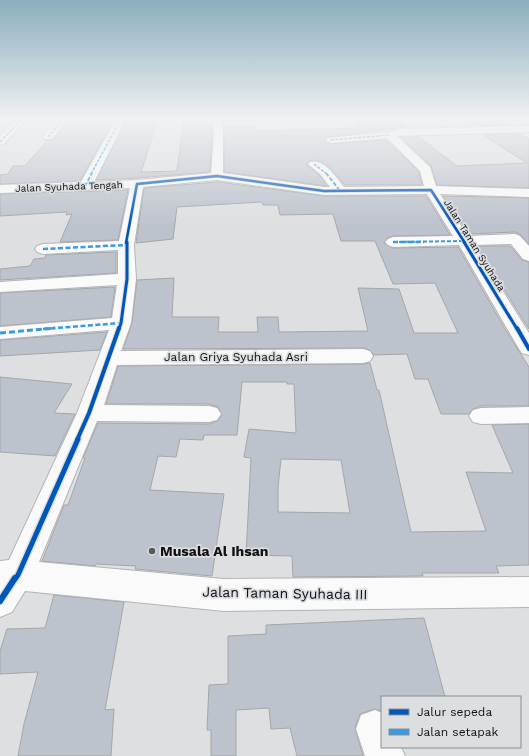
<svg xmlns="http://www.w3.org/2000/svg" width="529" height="756" font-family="'Work Sans',sans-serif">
  <rect width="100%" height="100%" fill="#dddfe1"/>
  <path fill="#bdc3cd" stroke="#a5a6a8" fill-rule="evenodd" d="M127 119H158L141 172 177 171 184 119H205L208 126H211L212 134 210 172 137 178 96 180Z
    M371 119H395L406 127 327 137 325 140 331 144 386 140 419 172 422 185H345L330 168 321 162 315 160 309 161 306 164 320 176 327 186 224 172V127H255V131L360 128 355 124 373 122Z
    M459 119H496L506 125 469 126Z
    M70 120H114L80 181 0 184V175L8 174 13 166H25L48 140H53Z
    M521 134 529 139V188L437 185 431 166 401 137H419L457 166 527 163 483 135Z
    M217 182 324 196H426L450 235 393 236 387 238 384 243 393 248 458 247 505 329 529 367V406H481L473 409 469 414H441L428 379H415L407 354 374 355 370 350 363 348 123 349 132 323 137 280 174 278 172 317H219L218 332H258L257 317H278L279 332 368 331 358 288 399 289 414 333H458L435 283 393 284 375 241H341L333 214 280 215 278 205H263L262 202 177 207 173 239 136 243 144 188Z
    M128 190 118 240 60 242 72 214 66 215 67 212 0 216V194Z
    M443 196 529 198V244L521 235 515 232 469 234Z
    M477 246H510L522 260 529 262V329Z
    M116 252V273L0 280V269L30 266 34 259 45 258 46 255Z
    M115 287 111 317 0 326V293Z
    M107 332 100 350 0 356V340Z
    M370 363 377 390H379L411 532 486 531 466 472 513 473 492 425 529 424V565L496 566 499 573H422L423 576 293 577 292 556 246 555 251 458 244 457 249 429 296 433 294 384H287V382H242L237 435H204L203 440 180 439 176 457 158 456 150 490 224 494 212 576 135 569 136 566 96 564 95 566 42 561 64 505H68L85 458H83L98 423 209 424 217 421 222 415 218 407 209 404H106L118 366 363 364ZM281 459 341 460 350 513 278 512V487Z
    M0 377 72 384 54 413 75 414 55 456 0 452Z
    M54 595 124 602 105 710 114 709 111 756H18L24 724 38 672 0 674V651L7 629 45 628Z
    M424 618 445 697H382V711L374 709 360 714 355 728 363 756H297L290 728 271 729 269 708 236 710V756H211V730H207L209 685 228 684V636L266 634V625Z"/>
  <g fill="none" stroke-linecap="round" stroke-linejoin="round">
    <g stroke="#b3b4b6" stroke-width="2">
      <path id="minor" d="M16 119H27L4 144 0 145V136Z
        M58 119H69L52 139H44L43 137 44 135Z
        M116 119H126L94 182 137 180 211 173 214 134 212 119H222L223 126V173L324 187H330L321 175 308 164 310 162C324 158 336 177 344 187L424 186 420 171 387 138 331 143 326 140 327 138 389 132 399 129 529 126V132L397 136 430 167 436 186 529 189V197L440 194 468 236 515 234 520 236 529 246V261L523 259 511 244 474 245 529 333V355L522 353 519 349 459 245 393 247 388 245 385 242 388 239 393 237 453 236 427 194 324 195 217 180 143 187 134 245 136 279 131 323 121 351 363 349 370 351 373 356 370 361 363 363 117 365 104 405 209 406 217 408 221 414 217 420 209 422 97 421 39 562 224 579 529 577V607L224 611 25 591 12 612 0 617V561L9 560 77 413 109 330 0 339V327L112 318 117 285 0 292V282L118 274V250L43 254 37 252 35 249 37 246 43 244 119 241 130 188 0 193V185L81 182Z
        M529 407V423L481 424 473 422 469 416 473 410 481 408Z
        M375 710 382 713V747H401L405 756H365L356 729 361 715Z"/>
    </g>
    <use href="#minor" fill="#fafafa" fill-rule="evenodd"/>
    <path stroke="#3a9ade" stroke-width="1.5" stroke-dasharray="3 1.5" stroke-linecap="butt" d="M48 137 64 119
      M331 140 390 135
      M0 142 22 119
      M314 164 327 174
      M91 174 121 119"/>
    <path stroke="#3a9ade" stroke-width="2" stroke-dasharray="4 2" stroke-linecap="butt" d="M326 173 341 192
      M85 186 92 173
      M393 242 464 241"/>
    <path stroke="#3a9ade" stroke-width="2.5" stroke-dasharray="5 2.5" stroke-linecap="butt" d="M393 242H424
      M43 249 126 245
      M43 329 121 323"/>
    <path stroke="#3a9ade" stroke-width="3" stroke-dasharray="6 3" stroke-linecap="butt" d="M0 333 55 328"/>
    <g stroke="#dcdfe2" stroke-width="4">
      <path id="cycleway-far4" d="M126 243 137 184 217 176 324 191 431 190 465 243"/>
    </g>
    <g stroke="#dcdfe2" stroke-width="5">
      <path id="cycleway-far3" d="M464 242 517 329
        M119 329 121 323 127 279V242"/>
    </g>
    <g stroke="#dcdfe2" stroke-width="6">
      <path id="cycleway-far2" d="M517 328 529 349
        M77 440 89 413 119 328"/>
    </g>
    <g stroke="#dcdfe2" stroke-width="8">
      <path id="cycleway-far1" d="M15 579 18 575 78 439"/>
    </g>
    <g stroke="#dcdfe2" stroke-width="9">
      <path id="cycleway" d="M0 601 15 578"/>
    </g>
    <use href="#cycleway-far4" stroke="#0057b8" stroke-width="2.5"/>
    <use href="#cycleway-far3" stroke="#0057b8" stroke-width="3"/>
    <use href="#cycleway-far2" stroke="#0057b8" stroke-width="4"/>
    <use href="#cycleway-far1" stroke="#0057b8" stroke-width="5"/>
    <use href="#cycleway" stroke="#0057b8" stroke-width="6"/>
  </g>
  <linearGradient id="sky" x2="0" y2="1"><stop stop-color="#8baebe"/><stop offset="0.53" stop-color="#f0f1f2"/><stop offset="1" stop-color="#f0f1f2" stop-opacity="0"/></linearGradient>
  <rect width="529" height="225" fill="url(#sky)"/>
  <circle fill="#58595b" stroke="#dcdfe2" stroke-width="1.5" cx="152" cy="551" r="4"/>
  <g text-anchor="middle" stroke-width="3.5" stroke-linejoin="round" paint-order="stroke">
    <g font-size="10" fill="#111113" stroke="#dcdfe2">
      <text transform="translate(69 186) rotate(-2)" y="4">Jalan Syuhada Tengah</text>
      <text transform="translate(475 245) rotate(58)" y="4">Jalan Taman Syuhada</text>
    </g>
    <g font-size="12" fill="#111113" stroke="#dcdfe2">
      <text x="236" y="361">Jalan Griya Syuhada Asri</text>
    </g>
    <g font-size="14" font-weight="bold" fill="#111113" stroke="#dcdfe2" text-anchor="start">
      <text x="160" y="556">Musala Al Ihsan</text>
    </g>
    <g font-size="14" fill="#111113" stroke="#dcdfe2">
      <text transform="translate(285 593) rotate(1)" y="5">Jalan Taman Syuhada III</text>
    </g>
  </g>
  <rect x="381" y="696" width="140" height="52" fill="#dcdfe2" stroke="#8b8d8f"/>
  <rect x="389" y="709" width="20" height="6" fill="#0057b8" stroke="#8b8d8f"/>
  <text x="417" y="716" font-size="12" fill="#111113">Jalur sepeda</text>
  <rect x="389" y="729" width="20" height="6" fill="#3a9ade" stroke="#8b8d8f"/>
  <text x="417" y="736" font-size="12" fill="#111113">Jalan setapak</text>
</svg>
